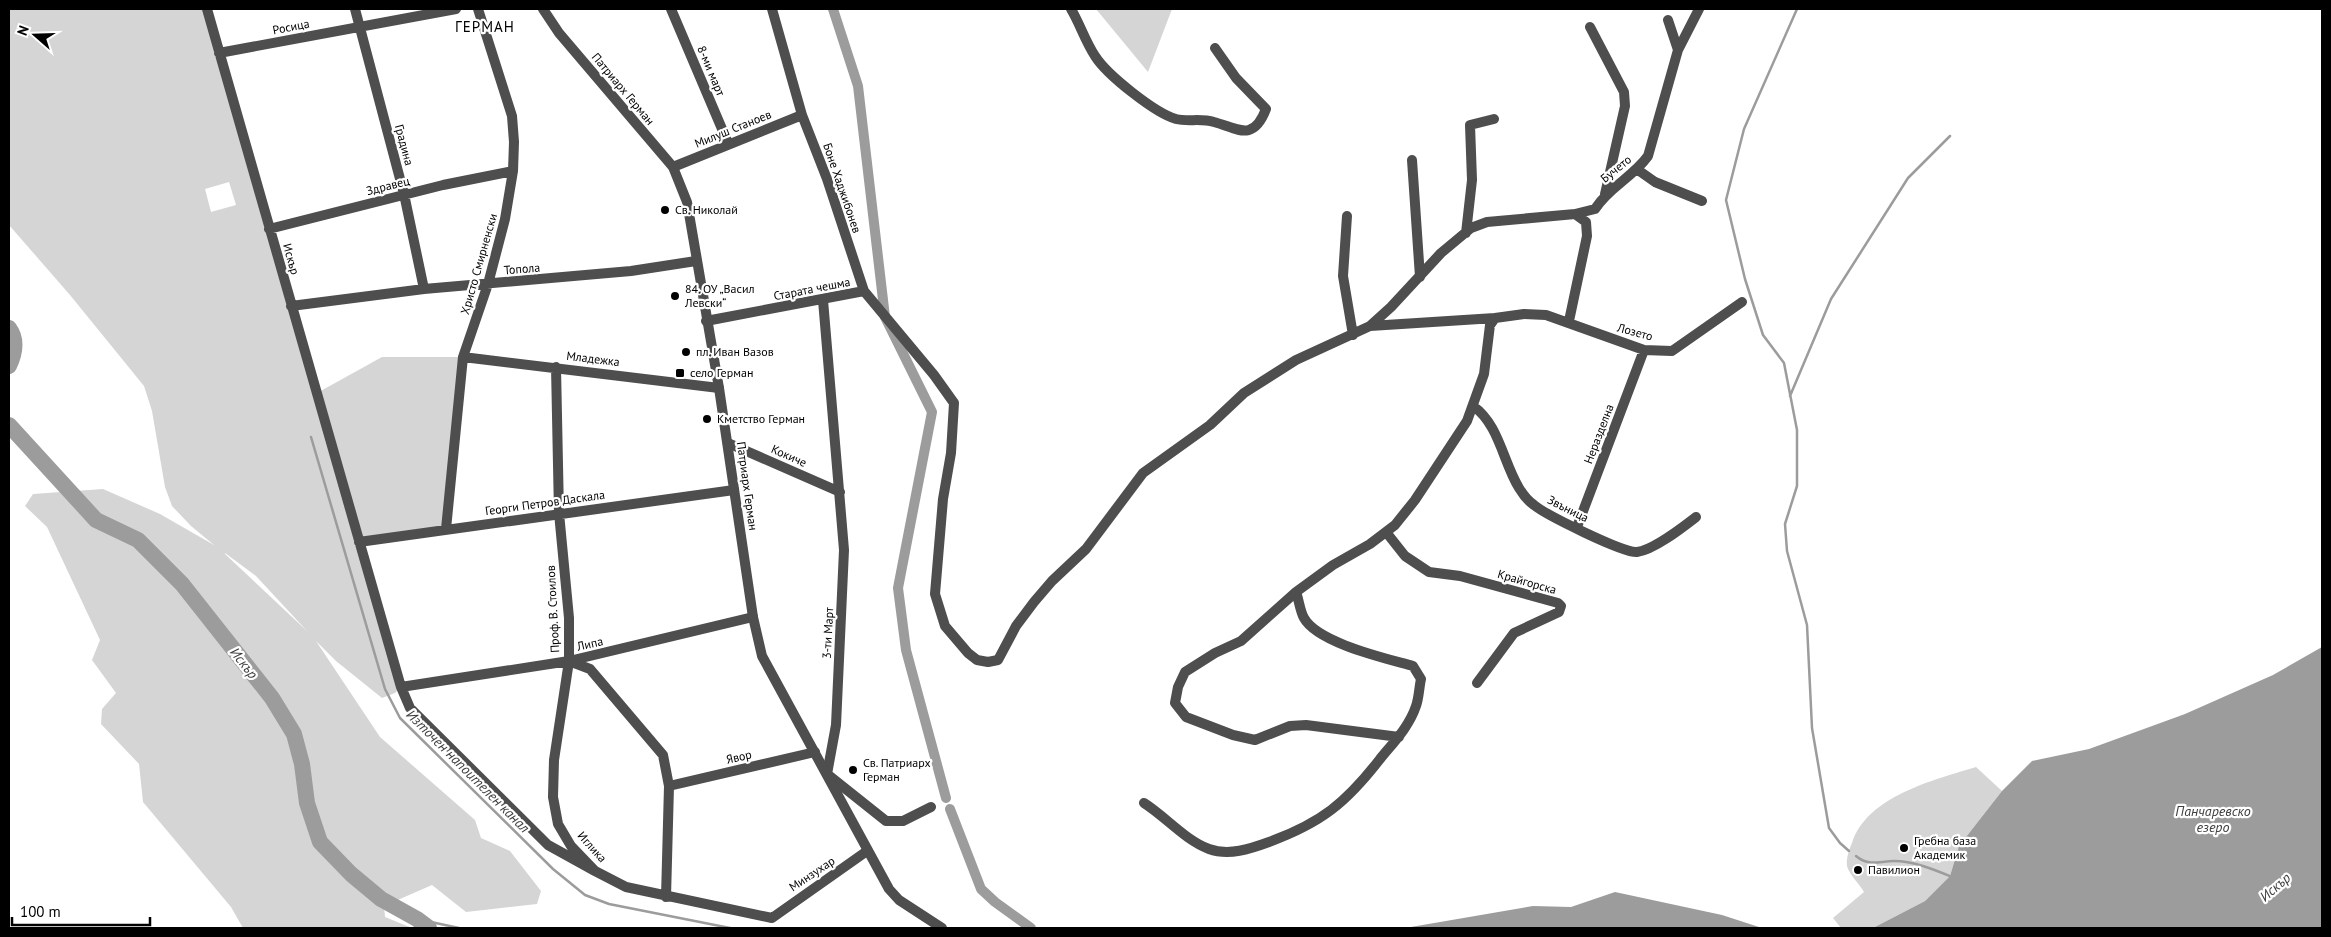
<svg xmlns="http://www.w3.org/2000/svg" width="2331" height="937" font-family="'PT Sans',sans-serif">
  <rect width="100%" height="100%" fill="#fff"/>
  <path fill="#d5d5d5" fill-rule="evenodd" d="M9 9H207L317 393 382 357H463L446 529 360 542 401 687 395 693 382 698 336 661 316 641 380 737 475 820 481 838 510 851 541 891 537 904 466 912 432 885 384 906 385 917 412 928H243L231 907 143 802 139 764 101 724 102 709 116 693 92 660 100 640 47 527 25 506 33 494 103 489 160 514 214 545 191 526 172 506 165 487 152 411 144 386 70 295 9 225ZM229 182 236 205 211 212 205 189ZM225 553 256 576 307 631 225 554Z
    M1096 9H1172L1148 72Z
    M1976 767 2002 791 1959 846 1950 876 1925 901 1873 928H1841L1833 918 1864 892C1860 885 1849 874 1847 866 1846 859 1849 850 1852 843 1867 796 1934 780 1976 767Z"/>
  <path fill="#9c9c9c" d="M2322 647V928H1873L1925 901 1950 876 1959 846 2002 791 2032 761 2089 749 2185 714 2273 675Z
    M1615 892 1722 915 1762 928H1376L1411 927 1533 906 1571 907Z"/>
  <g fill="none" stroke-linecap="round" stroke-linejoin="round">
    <path stroke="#9c9c9c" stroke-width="2.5" d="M1797 9 1744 129 1726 200 1745 279 1763 335 1784 363 1797 430V486L1785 524 1787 551 1807 625 1812 728 1829 828 1840 843 1849 851
      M9 350 12 361
      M1790 396 1831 299 1908 178 1950 136
      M311 437 385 689 400 718 553 869 585 895 609 904 730 928
      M1856 856C1869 867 1879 861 1894 861 1914 861 1935 870 1952 877
      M417 919 459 928"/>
    <path stroke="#9c9c9c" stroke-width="10" d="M833 9 858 86 885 317 932 412 898 588 906 650 946 798
      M950 809 981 889 995 902 1031 928"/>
    <path stroke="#9c9c9c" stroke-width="16" d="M9 328C18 340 15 353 9 366
      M9 425 96 520 138 540 182 584 272 698 294 734 302 764 307 803 320 842 351 874 381 899 417 919 429 928"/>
    <path stroke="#4e4e4e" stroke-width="10" d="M207 9 401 687 410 708 548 845 595 871
      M355 9 404 194 424 289
      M671 9 728 143
      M772 9 802 115 827 179 864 291 934 375 954 403 951 453 943 499 935 594 945 626 968 653 977 660 988 662 998 660 1016 626 1034 602 1052 581 1086 549 1143 473 1210 425 1244 393 1296 360 1370 326 1391 307 1441 253 1471 228 1487 222 1575 214 1595 209C1609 187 1633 177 1648 156L1678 50 1668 20
      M1071 9C1080 24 1085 41 1095 56 1107 75 1155 113 1176 119 1188 122 1201 118 1214 122 1237 128 1253 143 1266 109L1236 78 1215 48
      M1590 27 1624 92 1625 106 1605 194
      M1678 50 1699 9
      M219 53 456 9
      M1412 160 1420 277
      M673 167 802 115
      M1638 170 1655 182 1702 201
      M1347 216 1343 276 1353 335
      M269 229 443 185 513 171
      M1466 233 1472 180 1470 125 1494 119
      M823 300 844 550 836 725 827 774 886 821H903L931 807
      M291 306 424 289 631 271 696 261
      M706 321 864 291
      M1569 321 1587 236 1586 222 1575 214
      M1370 326 1495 318 1524 314 1546 315 1644 350 1672 351 1742 302
      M463 357 719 388
      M556 367 559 513 569 618V661L590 669 663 755 669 786 666 897
      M1473 406C1499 424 1503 462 1519 488 1522 493 1528 501 1534 505 1546 515 1623 553 1637 552 1654 550 1683 527 1696 517
      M728 443 840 492
      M1577 527 1644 350
      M446 529 463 357 488 284 505 219 513 171 514 142 512 116 478 9
      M1386 532 1405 556 1429 572 1460 576 1558 603 1561 606 1559 612 1514 633 1477 683
      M359 542 734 490
      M569 661 554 760 553 797 558 824 571 846 595 871 626 887 772 918 867 851
      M401 687 569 661 753 617
      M1399 737 1306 725 1290 726 1255 740 1233 735 1186 717 1175 703 1178 687 1185 672 1215 653 1241 641 1296 592 1333 565 1370 544 1395 525 1415 500 1467 421 1484 374 1490 325 1495 318
      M669 786 815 752
      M1144 803C1166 817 1185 840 1209 849 1229 856 1250 849 1269 842 1321 823 1346 803 1380 759 1393 743 1409 727 1416 706 1419 698 1419 688 1421 679L1413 666C1385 658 1318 643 1304 618 1300 611 1299 600 1296 592"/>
    <path stroke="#4e4e4e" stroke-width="10" d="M543 9 559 33 673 167 687 202 719 388 753 617 762 656 889 889 899 900 942 928"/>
  </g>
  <g fill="#000" stroke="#fff" stroke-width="2">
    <circle cx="665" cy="210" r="5"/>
    <circle cx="675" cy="296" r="5"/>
    <circle cx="686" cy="352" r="5"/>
    <rect x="675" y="368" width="10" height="10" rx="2.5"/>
    <circle cx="707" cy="419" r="5"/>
    <circle cx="853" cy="770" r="5"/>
    <circle cx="1904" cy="848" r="5"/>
    <circle cx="1858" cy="870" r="5"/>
  </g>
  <g text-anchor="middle" stroke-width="4.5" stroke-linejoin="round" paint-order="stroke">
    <g font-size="12" fill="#000" stroke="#fff">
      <text transform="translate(291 27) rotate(-11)" y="4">Росица</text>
      <text transform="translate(711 71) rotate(67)" y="4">8-ми март</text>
      <text transform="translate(623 89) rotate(50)" y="4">Патриарх Герман</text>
      <text transform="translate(733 129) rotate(-22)" y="4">Милуш Станоев</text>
      <text transform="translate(404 145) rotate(75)" y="4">Градина</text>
      <text transform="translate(1616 169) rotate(-39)" y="4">Бучето</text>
      <text transform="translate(388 186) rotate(-14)" y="4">Здравец</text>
      <text transform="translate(842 188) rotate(71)" y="4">Боне Хаджибонев</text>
      <text transform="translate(291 259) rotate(74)" y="4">Искър</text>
      <text transform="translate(479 264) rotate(-74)" y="4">Христо Смирненски</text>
      <text transform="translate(522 269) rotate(-5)" y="4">Топола</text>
      <text transform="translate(812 289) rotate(-11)" y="4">Старата чешма</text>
      <text transform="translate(1635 332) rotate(15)" y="4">Лозето</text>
      <text transform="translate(593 359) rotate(7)" y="4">Младежка</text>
      <text transform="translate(1599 434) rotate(-69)" y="4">Неразделна</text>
      <text transform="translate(789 456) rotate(24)" y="4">Кокиче</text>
      <text transform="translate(747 486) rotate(82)" y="4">Патриарх Герман</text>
      <text transform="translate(545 503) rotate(-8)" y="4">Георги Петров Даскала</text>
      <text transform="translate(1568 509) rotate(27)" y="4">Звъница</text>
      <text transform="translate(1527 582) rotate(16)" y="4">Крайгорска</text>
      <text transform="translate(553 609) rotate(-93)" y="4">Проф. В. Стоилов</text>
      <text transform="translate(828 633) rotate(-87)" y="4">3-ти Март</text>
      <text transform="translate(590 644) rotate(-13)" y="4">Липа</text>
      <text transform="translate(739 757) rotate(-13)" y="4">Явор</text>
      <text transform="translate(592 847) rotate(48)" y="4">Иглика</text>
      <text transform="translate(812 874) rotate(-34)" y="4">Минзухар</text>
    </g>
    <g font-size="12" fill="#000" stroke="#fff" text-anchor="start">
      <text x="675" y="214">Св. Николай</text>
      <text x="685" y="293">84. ОУ „Васил<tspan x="685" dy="14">Левски“</tspan></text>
      <text x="696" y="356">пл. Иван Вазов</text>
      <text x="690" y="377">село Герман</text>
      <text x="717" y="423">Кметство Герман</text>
      <text x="863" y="767">Св. Патриарх<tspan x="863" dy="14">Герман</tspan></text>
      <text x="1914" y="845">Гребна база<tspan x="1914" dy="14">Академик</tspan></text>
      <text x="1868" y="874">Павилион</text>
    </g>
    <g font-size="14" font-style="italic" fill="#3d3d3d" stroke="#fff">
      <text transform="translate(244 663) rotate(52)" y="5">Искър</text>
      <text transform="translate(468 771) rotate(45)" y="5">Източен напоителен канал</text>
      <text x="2213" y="816">Панчаревско<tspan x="2213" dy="16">езеро</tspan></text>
      <text transform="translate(2275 887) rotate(-41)" y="5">Искър</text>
    </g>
    <g font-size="15" letter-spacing="1" fill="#000" stroke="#fff">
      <text x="485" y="32">ГЕРМАН</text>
    </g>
  </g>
  <rect width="2331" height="937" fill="none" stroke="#000000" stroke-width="20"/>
  <g transform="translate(35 35) rotate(290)" stroke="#ffffff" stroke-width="4" paint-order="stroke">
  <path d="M0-4L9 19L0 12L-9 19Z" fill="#000000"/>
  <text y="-8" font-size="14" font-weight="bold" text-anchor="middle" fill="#000000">N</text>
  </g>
  <path d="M12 917v8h138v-8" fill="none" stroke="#000000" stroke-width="2.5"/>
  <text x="20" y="917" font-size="15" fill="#000000" stroke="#ffffff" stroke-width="4" paint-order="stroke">100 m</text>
</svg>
